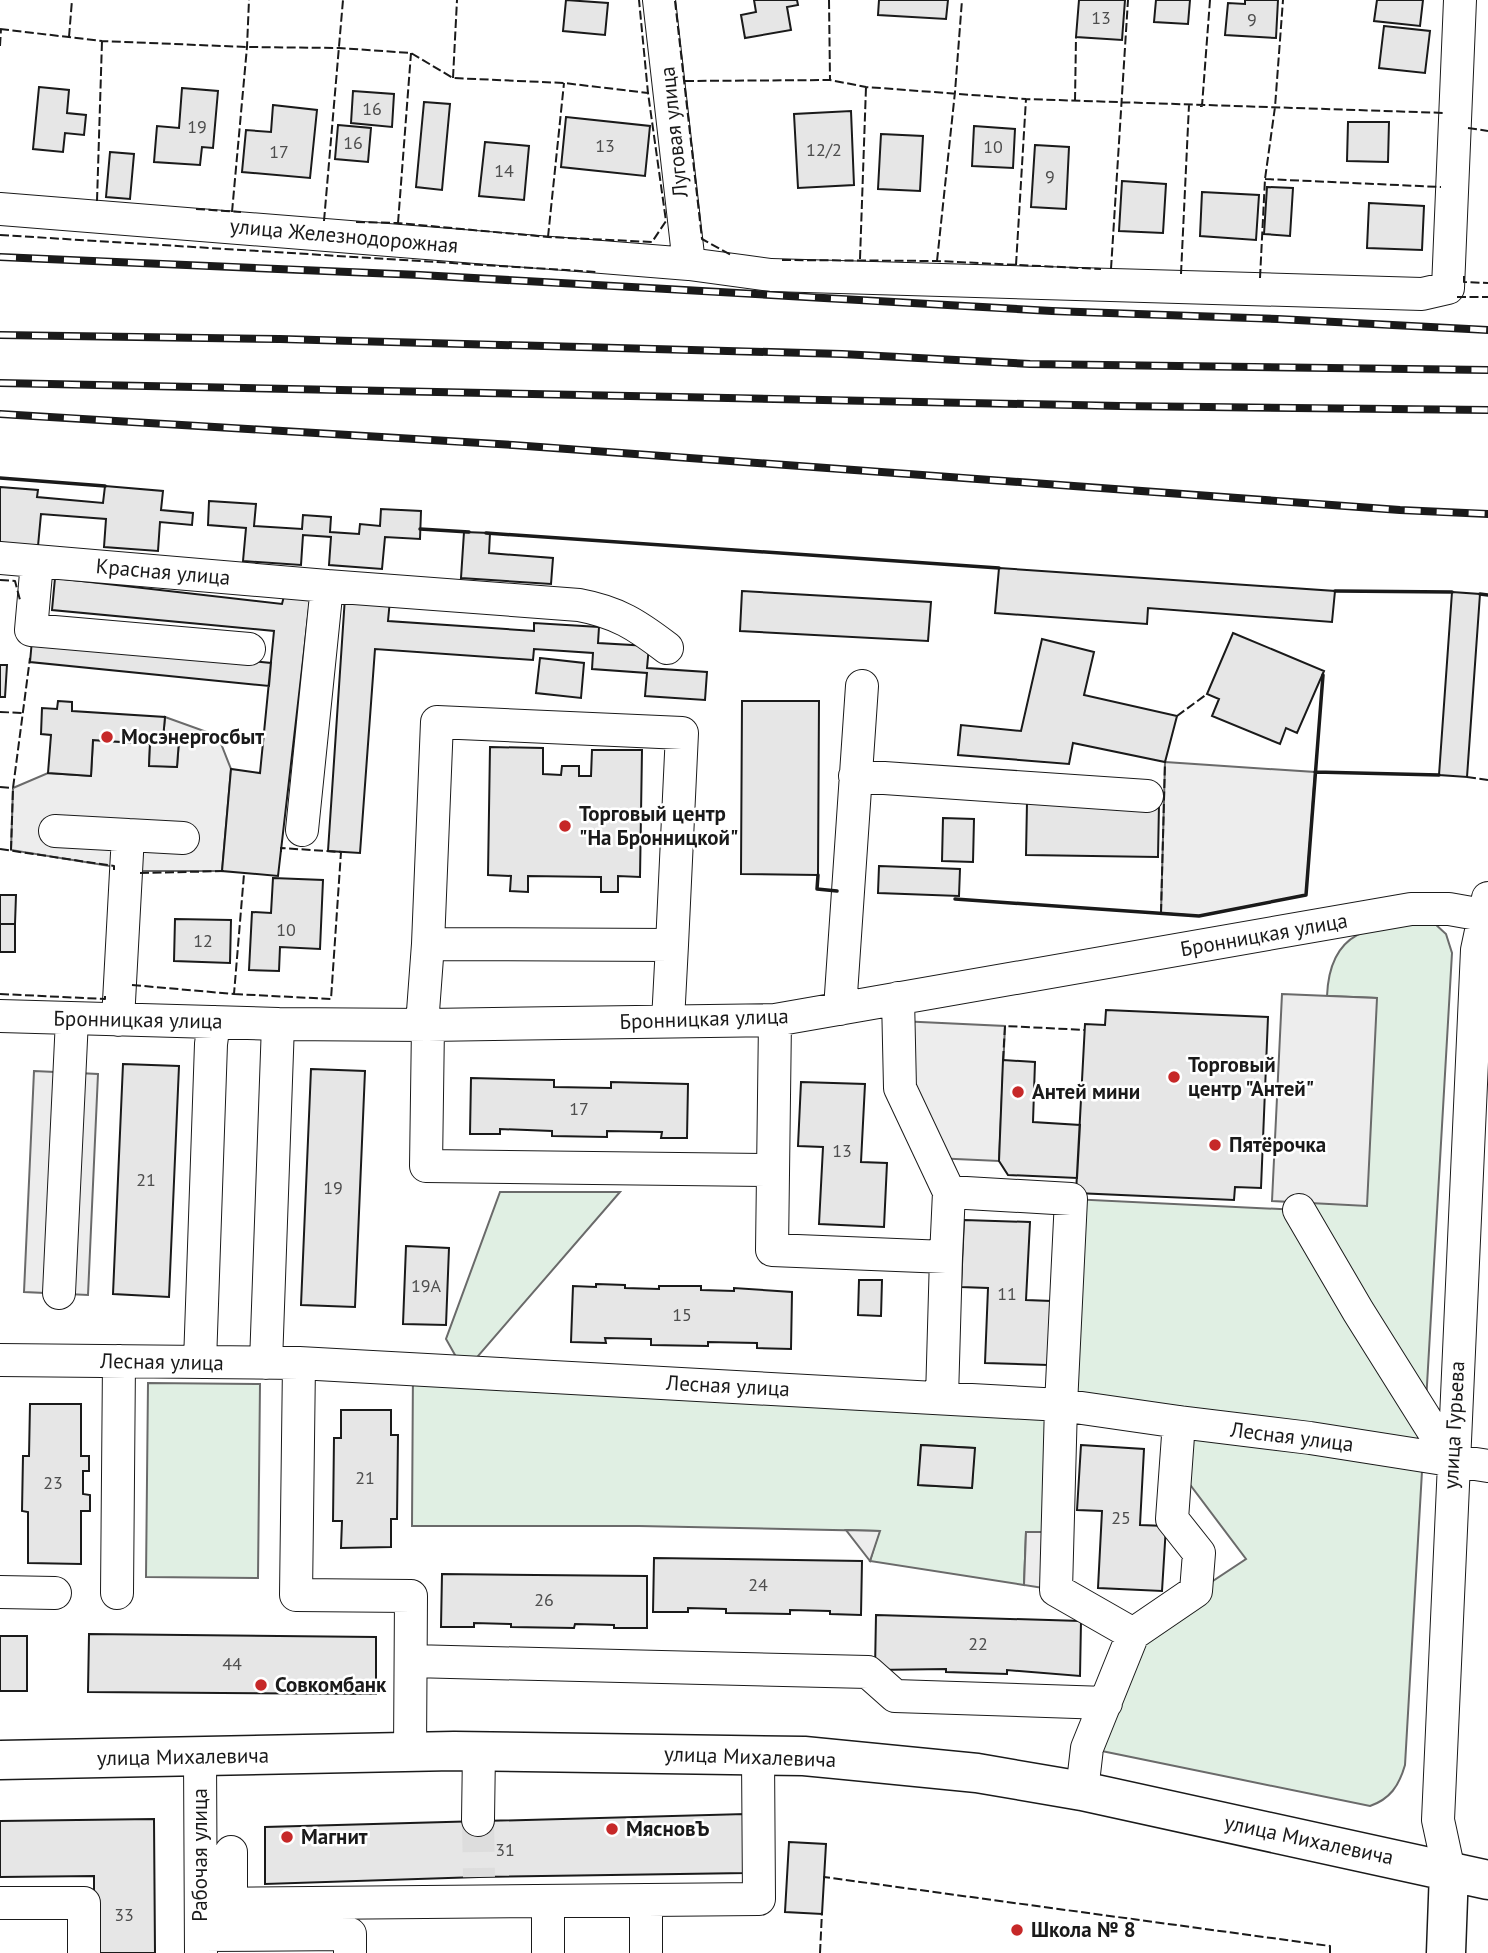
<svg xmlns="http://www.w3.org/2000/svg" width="1488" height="1953" font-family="'PT Sans',sans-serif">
  <rect width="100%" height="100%" fill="#fff"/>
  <path fill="#e0efe3" stroke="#6a6a6a" stroke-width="2" fill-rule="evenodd" d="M1434 923 1446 934 1452 953 1405 1765C1399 1786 1390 1799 1370 1806L1087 1748 1133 1634 1246 1559 1176 1466 1179 1422 1061 1405 1058 1532H1026L1024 1585 870 1561 879 1531 639 1526H412L413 1368 464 1371 446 1339 500 1192H620L465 1371 1061 1405 1071 1199 1299 1210 1376 998 1327 996C1330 924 1377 926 1434 923ZM921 1445 974 1448 972 1488 919 1485Z
    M148 1383 260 1384 258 1578 146 1577Z"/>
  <path fill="#ededed" stroke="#6a6a6a" stroke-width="2" d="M165 717 218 736 231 769 222 871H140L11 850 13 788 48 773 91 776 93 740 150 744 149 765 177 767 179 741 163 739Z
    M1165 762 1315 772 1306 895 1199 916 1161 913Z
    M1282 994 1377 998 1367 1206 1272 1201Z
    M899 1021 1005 1026 999 1161 934 1158Z
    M34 1071 98 1074 88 1295 24 1292Z
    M846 1530 880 1531 870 1561Z
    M1026 1532H1058L1056 1590 1024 1585Z"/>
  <path fill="#e6e6e6" stroke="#1a1a1a" stroke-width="2" d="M566 0 608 3 605 35 563 31Z
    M754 0H797L798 5 787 7 791 30 745 38 741 15 756 12Z
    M879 0H948L946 19 878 15Z
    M1079 0H1125L1122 40 1076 37Z
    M1156 0H1190L1188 24 1154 22Z
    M1245 0H1278L1276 38 1225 35 1228 3 1245 4Z
    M1377 0H1423L1420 26 1374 21Z
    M1384 26 1430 31 1425 73 1379 68Z
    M39 87 69 90 67 113 86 115 84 135 65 133 63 152 33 149Z
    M182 88 218 91 213 148 202 147 200 165 154 162 157 126 179 128Z
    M353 91 394 94 392 127 351 123Z
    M424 102 450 104 442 190 416 187Z
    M273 105 317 110 310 178 242 172 246 130 271 132Z
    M851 111 854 185 798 188 794 114Z
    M566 117 650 126 645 176 561 167Z
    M1348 122H1389L1388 162 1347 161Z
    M338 125 371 128 368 162 335 159Z
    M974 126 1015 129 1013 168 972 166Z
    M881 134 923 136 920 191 878 189Z
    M485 142 529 146 524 200 479 196Z
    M1035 145 1069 147 1066 209 1031 207Z
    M110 152 134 154 130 199 106 197Z
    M1122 181 1166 184 1163 233 1119 231Z
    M1267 187 1293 188 1290 236 1264 234Z
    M1202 192 1259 195 1256 240 1200 236Z
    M1369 203 1424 206 1422 250 1367 248Z
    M105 486 163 491 161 510 193 513 192 525 160 522 158 551 104 547 106 519 41 514 38 546 0 543V487L38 490 37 497 103 503Z
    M209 501 256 504 254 526 302 529 303 515 331 517 330 532 359 534 360 524 380 526 381 509 421 511 420 539 385 537 382 569 329 565 331 537 303 535 301 565 243 561 246 528 208 525Z
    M464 532 490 533 489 553 553 558 551 584 461 578Z
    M999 568 1335 591 1332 622 1148 608 1147 624 995 613Z
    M55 578 282 604 286 588 311 591 278 876 222 871 231 769 260 773 274 631 52 610Z
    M742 591 931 602 928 641 740 631Z
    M1452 592 1480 594 1467 777 1439 775Z
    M345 597 390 600 388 621 534 631V623L599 627 598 643 649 646 647 668 707 672 705 700 645 696 647 673 592 669 593 653 534 649 533 660 375 649 360 853 328 851Z
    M1233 633 1324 671 1297 733 1286 728 1280 744 1212 716 1219 699 1207 694Z
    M1042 639 1094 652 1084 695 1177 716 1165 762 1073 743 1069 764 958 755 961 725 1021 731Z
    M32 640 271 663 269 686 30 662Z
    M540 658 584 663 581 698 536 693Z
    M0 665H7L5 697H0Z
    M58 701 72 702V711L165 717 163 739 179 740 177 767 149 766 150 744 93 740 91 776 48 773 51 735 41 734 42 708 57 709Z
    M742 701H819L818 875 741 874Z
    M490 747 543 748V774L561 775 562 766H579V776H591L592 750H642L640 877 618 876V892H601V877L528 876V892L510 891 511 876 488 875Z
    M1027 802 1159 804 1158 857 1026 855Z
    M943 818 974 819 973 862 942 861Z
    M879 866 960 869 959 896 878 893Z
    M273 878 323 880 320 949 280 947 279 971 249 970 252 912 271 913Z
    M0 895H16L15 924H0Z
    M175 919 231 920 230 963 174 961Z
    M0 924H15V952H0Z
    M1106 1010 1268 1017 1261 1188 1235 1187 1234 1200 1076 1193 1085 1024 1105 1025Z
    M1003 1060 1035 1062 1033 1122 1080 1125 1077 1178 1008 1175 999 1161Z
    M123 1064 179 1066 169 1297 113 1294Z
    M311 1069 365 1071 355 1307 301 1305Z
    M471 1078 554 1080V1087L611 1088V1082L688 1084 687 1138H661L662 1132 607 1131V1137L552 1136V1131L500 1129V1134H470Z
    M801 1082 865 1084 861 1162 887 1163 884 1227 819 1224 823 1147 798 1146Z
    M964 1220 1030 1222 1026 1300 1051 1301 1048 1365 985 1363 988 1288 961 1287Z
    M406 1246 449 1248 446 1325 403 1324Z
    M859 1280H882L881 1316 858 1315Z
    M596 1284 625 1285V1288L659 1289V1286H701V1290L734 1291V1288L792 1292 791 1349 757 1348V1343L708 1342V1346L651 1345V1339L605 1338 606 1343 571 1342 573 1286 596 1287Z
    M30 1404H81V1456H89V1471H83V1494L90 1495V1511H81V1564L28 1563V1512L22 1511 23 1456H29Z
    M341 1410H391V1435H398L397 1519H391V1547L341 1548 342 1521H333L334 1438H341Z
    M921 1445 975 1448 972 1488 918 1485Z
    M1081 1445 1144 1449 1140 1525 1166 1526 1162 1591 1098 1588 1102 1511 1077 1510Z
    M654 1558 862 1561 861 1615 830 1614V1611L790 1610V1614L726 1613V1609L688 1608V1612H653Z
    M442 1574 647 1576V1628H614V1625L575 1624 574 1628 511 1627V1624L474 1623V1627H441Z
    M876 1615 1081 1621 1080 1676 1007 1670V1674L946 1672V1669L875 1670Z
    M89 1634 376 1637V1694L88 1692Z
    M0 1636H27V1691H0Z
    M745 1814 747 1873 479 1877 265 1884V1827Z
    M154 1819 155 1953H94V1876L0 1877V1821Z
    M789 1842 826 1844 822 1914 785 1912Z"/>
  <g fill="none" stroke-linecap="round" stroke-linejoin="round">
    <path stroke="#ddd" stroke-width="32" stroke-dasharray="32 16" stroke-linecap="butt" d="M478 1820 479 1877"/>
    <g stroke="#1a1a1a" stroke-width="34">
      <path id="minor" d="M659 0 689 264
        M0 209 689 264 771 275 1422 294 1448 288 1460 0
        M0 558 327 586
        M37 562 31 630 249 649
        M855 776 1147 796
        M302 830 327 586 579 605C617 612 637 625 667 648
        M55 831 128 835 118 1020
        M128 835 183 838
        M428 944 437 722 682 733 672 945
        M898 998 900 1088 949 1192
        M840 1009 862 686
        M0 1016 278 1024 428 1025 775 1020 1411 909H1449L1483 915
        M775 1020 772 1250 946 1257 942 1398
        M422 1025 428 944 672 945 668 1021
        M428 1025 426 1166 772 1170
        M1299 1210 1358 1311 1452 1461
        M946 1257 949 1192 1071 1199 1061 1405 1056 1590 1133 1634
        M59 1293 72 1019
        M0 1360 299 1363 1061 1405 1179 1422 1310 1438 1488 1466
        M200 1362 211 1044 214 1022
        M266 1363 278 1024
        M299 1363 296 1595 411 1596 410 1751
        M0 1592 55 1593
        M117 1593 119 1361
        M411 1661 868 1672 895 1696 1106 1703
        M200 1756 201 1953
        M1082 1791 1087 1748 1133 1634 1196 1591 1199 1553 1172 1519 1179 1422
        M478 1820 479 1751
        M231 1852V1904
        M1449 1871 1438 1820 1477 950 1488 898
        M646 1900V1953
        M548 1901V1953
        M0 1903H84V1953
        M201 1904 759 1899 758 1756
        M201 1935 350 1934V1953"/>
    </g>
    <g stroke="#1a1a1a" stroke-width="41">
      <path id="major" d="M0 1760 454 1751 804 1756 977 1773 1082 1791 1488 1880
        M1446 1953 1449 1871"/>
    </g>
    <use href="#minor" stroke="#fff" stroke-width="32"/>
    <use href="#major" stroke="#fff" stroke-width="38"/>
    <g stroke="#1a1a1a" stroke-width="8">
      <path id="rail" d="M0 257 420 275 1052 311 1278 319 1488 330
        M0 335 280 339 842 354 1030 364 1488 370
        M0 383 1120 406 1488 410
        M0 414 513 445 1400 510 1488 514"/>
    </g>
    <use href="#rail" stroke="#fff" stroke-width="5" stroke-dasharray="16" stroke-linecap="butt"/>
    <path stroke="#1a1a1a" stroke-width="2" stroke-dasharray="9 3.5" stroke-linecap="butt" d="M829 0 830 80
      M675 1 702 239 731 255
      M0 29 102 41 247 47 339 48 411 53 453 78 564 83 648 93
      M69 37 72 0
      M0 46 1 29
      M453 78 457 0
      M685 81 830 80 866 87 1026 99 1445 113
      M1075 101 1076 37
      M1200 106H1202L1210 0
      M1468 128 1488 131
      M1265 179 1441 187
      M97 201 102 41
      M196 209 241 212
      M232 212 247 47 249 0
      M324 221 343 0
      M356 222 398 223 548 237 652 242 666 221 648 93 639 0
      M398 223 411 53
      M0 235 597 272
      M548 237 564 83
      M860 259 866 87
      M782 260 937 261 1101 269
      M937 261 955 92 962 0
      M1016 265 1026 99
      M1111 269 1128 0
      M1181 274 1189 105
      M1464 276V282L1488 283
      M1260 278 1265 179 1275 107 1283 0
      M1457 297H1488
      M0 580 15 581 20 600
      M0 712 24 713
      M1177 716 1207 694
      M1467 777 1488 780
      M0 787 13 788
      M0 849 114 866V870
      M11 850 13 788 30 658
      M140 873 226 871
      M1161 913 1165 762
      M132 985 234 994 244 874
      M0 994 105 999V996
      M234 994 331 999 341 852 281 848V852
      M1003 1060 1005 1026 1085 1030
      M824 1880V1877L1330 1946V1953
      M820 1953 822 1912"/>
    <path stroke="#1a1a1a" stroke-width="3.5" d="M0 478 105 486
      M420 529 469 532
      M486 533 999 568
      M1335 591 1452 592
      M1480 594 1488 595
      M1315 772 1439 775
      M818 875 817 889 837 891
      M955 899 1199 916 1306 895 1323 675"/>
  </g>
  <g fill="#c62828" stroke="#fff" stroke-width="2.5">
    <circle cx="107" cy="737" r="7"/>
    <circle cx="565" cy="826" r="7"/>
    <circle cx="1174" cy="1077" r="7"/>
    <circle cx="1018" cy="1092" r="7"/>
    <circle cx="1215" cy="1145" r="7"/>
    <circle cx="261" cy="1685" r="7"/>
    <circle cx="612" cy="1829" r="7"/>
    <circle cx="287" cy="1837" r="7"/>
    <circle cx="1017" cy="1930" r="7"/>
  </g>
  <g text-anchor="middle" stroke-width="5" stroke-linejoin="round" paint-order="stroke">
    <g font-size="18" fill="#4d4d4d">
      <text x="1101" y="24">13</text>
      <text x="1252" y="26">9</text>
      <text x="372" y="115">16</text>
      <text x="197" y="133">19</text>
      <text x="353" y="149">16</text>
      <text x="605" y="152">13</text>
      <text x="993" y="153">10</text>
      <text x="824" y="156">12/2</text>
      <text x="279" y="158">17</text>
      <text x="504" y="177">14</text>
      <text x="1050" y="183">9</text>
      <text x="286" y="936">10</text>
      <text x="203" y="947">12</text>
      <text x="579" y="1115">17</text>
      <text x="842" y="1157">13</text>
      <text x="146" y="1186">21</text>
      <text x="333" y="1194">19</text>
      <text x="426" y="1292">19А</text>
      <text x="1007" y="1300">11</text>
      <text x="682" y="1321">15</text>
      <text x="365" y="1484">21</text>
      <text x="53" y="1489">23</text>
      <text x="1121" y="1524">25</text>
      <text x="758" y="1591">24</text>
      <text x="544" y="1606">26</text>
      <text x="978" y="1650">22</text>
      <text x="232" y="1670">44</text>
      <text x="505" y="1856">31</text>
      <text x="124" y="1921">33</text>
    </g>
    <g font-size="21" fill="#1a1a1a" stroke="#fff">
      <text transform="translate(674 132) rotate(-96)" y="7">Луговая улица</text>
      <text transform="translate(344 236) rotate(5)" y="7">улица Железнодорожная</text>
      <text transform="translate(163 572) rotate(5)" y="7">Красная улица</text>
      <text transform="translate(1264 935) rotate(-10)" y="7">Бронницкая улица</text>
      <text transform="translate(704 1019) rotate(-2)" y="7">Бронницкая улица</text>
      <text transform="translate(138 1020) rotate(1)" y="7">Бронницкая улица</text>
      <text transform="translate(162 1362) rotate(1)" y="7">Лесная улица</text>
      <text transform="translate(728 1386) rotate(3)" y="7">Лесная улица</text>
      <text transform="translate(1454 1425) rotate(-87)" y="7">улица Гурьева</text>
      <text transform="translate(1292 1437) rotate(7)" y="7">Лесная улица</text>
      <text transform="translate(183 1757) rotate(-1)" y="7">улица Михалевича</text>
      <text transform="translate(750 1757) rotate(2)" y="7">улица Михалевича</text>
      <text transform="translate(1309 1840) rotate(12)" y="7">улица Михалевича</text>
      <text transform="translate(200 1855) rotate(-90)" y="7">Рабочая улица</text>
    </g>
    <g font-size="21" font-weight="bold" fill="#1a1a1a" stroke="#fff" text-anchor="start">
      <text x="121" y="744">Мосэнергосбыт</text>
      <text x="579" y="821">Торговый центр<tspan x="579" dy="24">"На Бронницкой"</tspan></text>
      <text x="1188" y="1072">Торговый<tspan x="1188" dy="24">центр "Антей"</tspan></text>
      <text x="1032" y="1099">Антей мини</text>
      <text x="1229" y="1152">Пятёрочка</text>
      <text x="275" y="1692">Совкомбанк</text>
      <text x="626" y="1836">МясновЪ</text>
      <text x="301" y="1844">Магнит</text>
      <text x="1031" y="1937">Школа № 8</text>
    </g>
  </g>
</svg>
